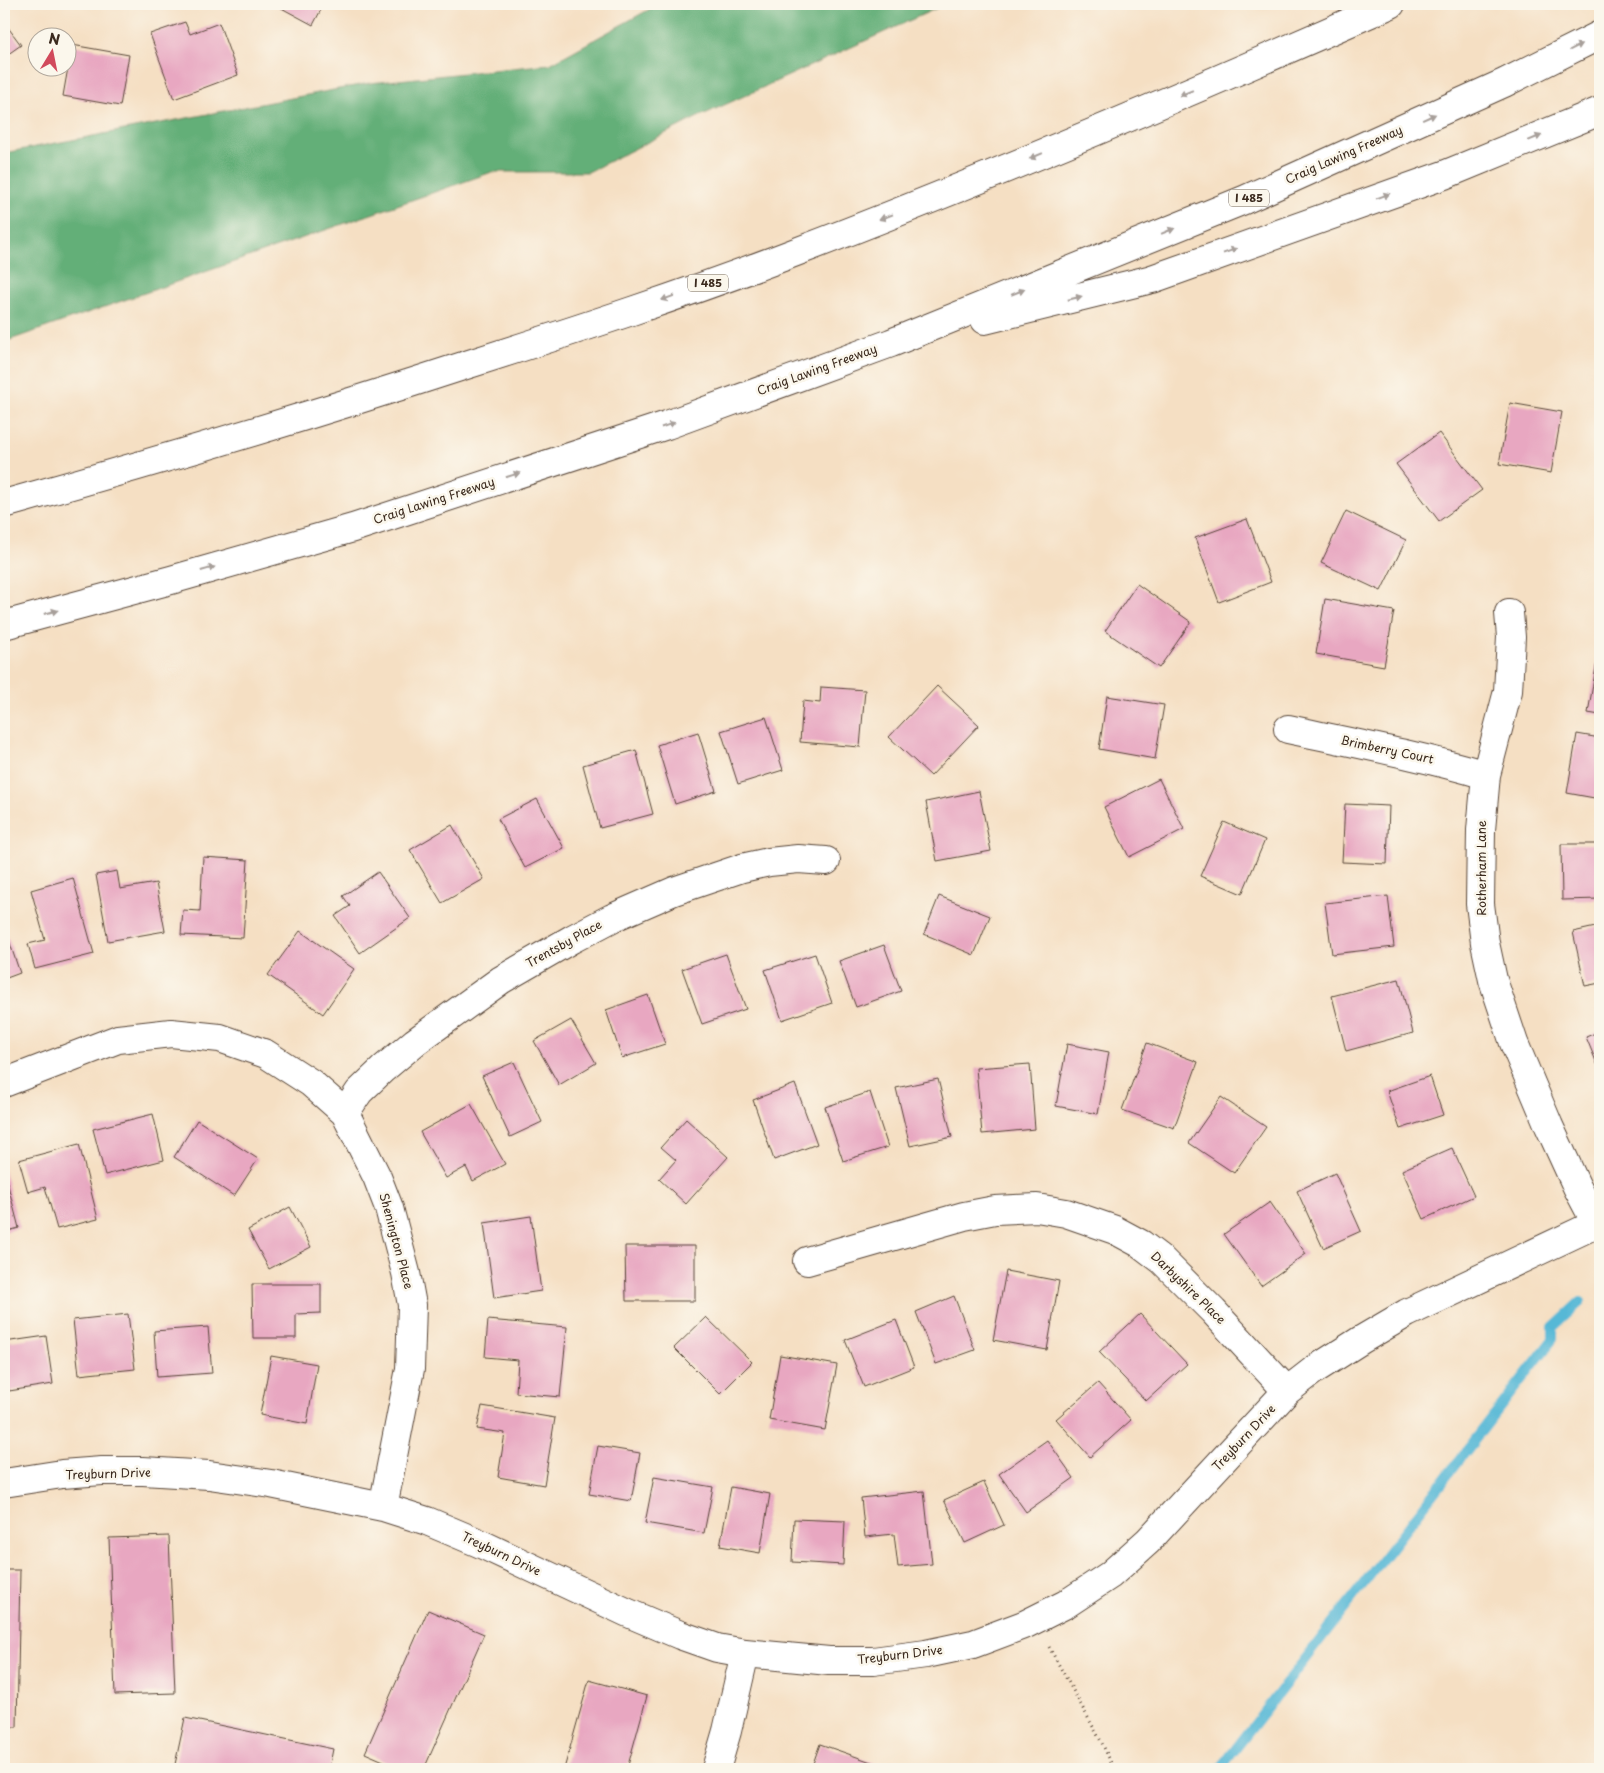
<svg xmlns="http://www.w3.org/2000/svg" width="1604" height="1773" font-family="'Playpen Sans',sans-serif">
  <rect width="100%" height="100%" fill="#fbf7ec"/>
  <filter id="ink" filterUnits="userSpaceOnUse"><feTurbulence type="fractalNoise" baseFrequency=".02" numOctaves="2"/><feDisplacementMap in="SourceGraphic" scale="10" xChannelSelector="R" yChannelSelector="G"/><feConvolveMatrix kernelMatrix="1 2 1 2 8 2 1 2 1" color-interpolation-filters="sRGB"/></filter>
  <filter id="wash" filterUnits="userSpaceOnUse"><feTurbulence type="fractalNoise" baseFrequency=".0096" numOctaves="4" result="noise"/><feDisplacementMap in="SourceGraphic" scale="20" xChannelSelector="R" yChannelSelector="G"/><feGaussianBlur stdDeviation="1.12" result="paint"/><feColorMatrix in="noise" values="0 0 0 0 0 0 0 0 0 0 0 0 0 0 0 0 0 1.4 0 .05"/><feComposite in="paint" operator="in"/></filter>
  <g filter="url(#wash)">
    <rect width="100%" height="100%" fill="#f5dfc3"/>
    <path fill="#64af78" stroke="#506c4b" d="M659 4H946L698 117 588 172H492L4 342V153L370 83 550 64Z"/>
    <g fill="none" stroke-linecap="round" stroke-linejoin="round">
      <path stroke="#57b8d6" stroke-width="10" d="M1220 1769 1553 1339V1327L1580 1302"/>
    </g>
    <g id="blocks">
      <path fill="#e8a7c1" d="M274 4H324L313 25Z
        M4 22 21 45 4 57Z
        M185 22 190 34 219 23 238 75 174 99 150 34Z
        M72 45 129 55 120 106 63 96Z
        M1510 403 1562 412 1551 473 1499 464Z
        M1439 433 1482 490 1439 521 1396 464Z
        M1346 511 1406 540 1381 591 1321 563Z
        M1247 519 1271 582 1219 602 1195 538Z
        M1137 584 1191 622 1159 668 1105 631Z
        M1325 599 1394 611 1384 666 1316 654Z
        M1599 650H1600V715L1588 713Z
        M937 686 979 725 931 776 889 737Z
        M821 687 865 690 860 747 800 742 803 701 820 703Z
        M1107 696 1164 705 1155 759 1099 749Z
        M766 717 783 770 738 784 721 731Z
        M698 732 716 791 675 804 657 745Z
        M1577 734 1600 738V799L1567 793Z
        M636 750 653 814 600 828 583 765Z
        M1159 779 1184 829 1129 857 1104 807Z
        M979 791 991 851 937 861 926 802Z
        M537 799 564 848 525 868 498 819Z
        M1345 804 1389 806 1387 864 1342 862Z
        M1224 822 1265 840 1242 894 1200 876Z
        M452 825 484 879 442 903 410 850Z
        M1561 844H1600V899L1562 900Z
        M203 857 248 860 243 938 181 935 183 910 200 911Z
        M117 871 120 889 156 883 165 931 108 941 96 875Z
        M378 872 410 918 360 953 335 916 350 906 343 896Z
        M73 878 94 954 35 969 28 944 45 940 31 890Z
        M939 896 990 916 974 955 924 934Z
        M1388 896 1394 947 1332 954 1325 903Z
        M4 926 20 973 4 979Z
        M1600 926V983L1585 986 1573 932Z
        M300 931 354 969 323 1014 268 975Z
        M884 945 901 991 856 1007 839 961Z
        M726 954 746 1009 702 1024 682 969Z
        M815 954 832 1003 782 1020 765 970Z
        M1399 979 1413 1033 1346 1051 1332 996Z
        M648 995 665 1044 622 1058 606 1010Z
        M571 1020 596 1063 559 1085 534 1041Z
        M1600 1031V1071L1586 1037Z
        M1147 1043 1198 1062 1174 1128 1122 1110Z
        M1067 1044 1109 1052 1098 1114 1056 1106Z
        M514 1062 542 1122 510 1137 482 1076Z
        M1030 1064 1035 1129 982 1134 976 1068Z
        M1430 1076 1443 1115 1400 1129 1387 1091Z
        M938 1079 952 1137 910 1146 896 1088Z
        M795 1084 817 1144 774 1160 753 1100Z
        M870 1092 888 1147 843 1161 825 1107Z
        M1221 1097 1266 1127 1234 1173 1189 1143Z
        M471 1104 505 1164 473 1181 466 1167 446 1178 420 1132Z
        M153 1114 164 1160 105 1175 93 1129Z
        M686 1119 728 1157 686 1204 659 1179 676 1160 661 1147Z
        M197 1120 258 1159 234 1196 174 1157Z
        M79 1144 98 1219 57 1229 45 1187 28 1192 19 1160Z
        M1452 1148 1474 1196 1424 1219 1402 1170Z
        M4 1170 19 1228 4 1232Z
        M1335 1173 1361 1231 1323 1248 1297 1191Z
        M1270 1202 1306 1254 1261 1286 1224 1234Z
        M290 1207 311 1247 269 1269 248 1230Z
        M531 1216 541 1291 494 1298 484 1223Z
        M625 1246H695V1301H626Z
        M1006 1271 1059 1281 1047 1350 993 1340Z
        M252 1284H321V1313L296 1314V1338H253Z
        M954 1296 975 1350 936 1364 916 1312Z
        M128 1314 135 1369 79 1375 73 1320Z
        M1140 1314 1187 1364 1146 1401 1099 1352Z
        M706 1317 752 1362 720 1394 674 1348Z
        M488 1320 567 1327 560 1397 516 1393 518 1360 485 1357Z
        M896 1320 914 1367 864 1387 845 1340Z
        M208 1327 212 1373 157 1377 154 1331Z
        M46 1336 53 1384 9 1391 4 1358V1342Z
        M780 1355 837 1365 825 1430 769 1420Z
        M271 1356 317 1364 307 1424 260 1415Z
        M1098 1383 1131 1420 1090 1457 1056 1419Z
        M482 1406 555 1418 544 1485 498 1477 505 1433 477 1429Z
        M1047 1440 1074 1478 1026 1512 999 1474Z
        M598 1446 640 1453 631 1501 589 1494Z
        M654 1477 713 1487 704 1533 645 1523Z
        M984 1482 1004 1525 965 1543 944 1500Z
        M731 1487 770 1494 760 1553 720 1546Z
        M924 1491 932 1564 898 1567 894 1534 865 1537 861 1498Z
        M794 1519 845 1521 843 1565 792 1562Z
        M169 1536 175 1693 115 1695 109 1538Z
        M4 1570H20L17 1727H4Z
        M428 1610 484 1634 424 1769H402L365 1753Z
        M589 1680 647 1696 627 1769H564Z
        M185 1718 333 1749 329 1769H174Z
        M820 1744 874 1763 872 1769H811Z"/>
    </g>
  </g>
  <g filter="url(#ink)">
    <use href="#blocks" fill-opacity="0" stroke="#574537" stroke-width="1"/>
    <g fill="none" stroke-linecap="round" stroke-linejoin="round">
      <g stroke="#574537" stroke-width="30">
        <path id="minor" d="M1509 613 1511 637 1508 691 1486 775 1481 830 1480 904 1485 943 1493 980 1514 1043 1549 1126 1577 1187 1596 1223
          M1288 729C1354 743 1421 756 1486 775
          M4 1083 118 1039 171 1033 220 1038 266 1054 311 1083 345 1113 377 1177 389 1208 406 1273 412 1305 410 1369 383 1507
          M345 1113 359 1092 383 1069 415 1042 501 980 572 939 612 918 674 891 742 868 769 862 798 859 826 861
          M807 1261 964 1216 995 1210 1037 1208 1066 1213 1115 1230 1141 1244 1162 1260 1213 1311 1287 1391
          M4 1483 62 1474 102 1471H143L209 1475 271 1484 383 1507 427 1521 479 1543 626 1612 680 1635 717 1648 745 1653 829 1661H873L926 1654 973 1644 1026 1624 1066 1604 1110 1575 1148 1541 1287 1391 1314 1370 1361 1340 1407 1313 1600 1222
          M716 1769 727 1731 745 1653"/>
      </g>
      <g stroke="#574537" stroke-width="30">
        <path id="highway" d="M985 320 1152 279 1444 175 1600 111
          M4 504C159 461 313 415 466 365 576 330 687 294 796 252 997 175 1194 91 1391 4
          M4 625 171 580 353 528 667 425 891 343 1244 200 1504 83 1600 35"/>
      </g>
      <path stroke="#574537" stroke-width="3" stroke-dasharray="1 4" stroke-linecap="butt" d="M1049 1647 1102 1743 1114 1769"/>
      <use href="#minor" stroke="#fff" stroke-width="28"/>
      <use href="#highway" stroke="#fff" stroke-width="28"/>
    </g>
    <defs><path id="oneway-solid" d="M-6-.8H1V-3.2L6.5 0L1 3.2V.8H-6Z" transform="scale(1.25)"/></defs>
    <g fill="#a79f9a">
      <use href="#oneway-solid" transform="translate(1576 47) rotate(-26)"/>
      <use href="#oneway-solid" transform="translate(1186 93) rotate(157)"/>
      <use href="#oneway-solid" transform="translate(1429 117) rotate(-24)"/>
      <use href="#oneway-solid" transform="translate(1535 138) rotate(-22)"/>
      <use href="#oneway-solid" transform="translate(1036 156) rotate(157)"/>
      <use href="#oneway-solid" transform="translate(1383 196) rotate(-20)"/>
      <use href="#oneway-solid" transform="translate(886 217) rotate(159)"/>
      <use href="#oneway-solid" transform="translate(1168 231) rotate(-22)"/>
      <use href="#oneway-solid" transform="translate(1230 251) rotate(-20)"/>
      <use href="#oneway-solid" transform="translate(1018 292) rotate(-22)"/>
      <use href="#oneway-solid" transform="translate(668 298) rotate(160)"/>
      <use href="#oneway-solid" transform="translate(1075 298) rotate(-14)"/>
      <use href="#oneway-solid" transform="translate(668 425) rotate(-19)"/>
      <use href="#oneway-solid" transform="translate(513 475) rotate(-18)"/>
      <use href="#oneway-solid" transform="translate(208 569) rotate(-16)"/>
      <use href="#oneway-solid" transform="translate(51 612) rotate(-15)"/>
    </g>
  </g>
  <g text-anchor="middle" stroke-width="5" stroke-linejoin="round" paint-order="stroke">
    <g fill="#fbf7ec" stroke="#75685c" stroke-width="1">
      <rect x="1229" y="189.5" width="40" height="17" rx="4"/>
      <rect x="688" y="274.5" width="40" height="17" rx="4"/>
    </g>
    <g font-size="11" font-weight="bold" fill="#3b2a1e">
      <text x="1249" y="202">I 485</text>
      <text x="708" y="287">I 485</text>
    </g>
    <g font-size="12" fill="#3b2a1e" stroke="#fbf7ec">
      <text transform="translate(1344 155) rotate(-24)" y="4">Craig Lawing Freeway</text>
      <text transform="translate(817 370) rotate(-20)" y="4">Craig Lawing Freeway</text>
      <text transform="translate(434 501) rotate(-18)" y="4">Craig Lawing Freeway</text>
      <text transform="translate(1387 750) rotate(12)" y="4">Brimberry Court</text>
      <text transform="translate(1482 868) rotate(-90)" y="4">Rotherham Lane</text>
      <text transform="translate(564 944) rotate(-29)" y="4">Trentsby Place</text>
      <text transform="translate(396 1241) rotate(75)" y="4">Shenington Place</text>
      <text transform="translate(1188 1288) rotate(44)" y="4">Darbyshire Place</text>
      <text transform="translate(1244 1438) rotate(-47)" y="4">Treyburn Drive</text>
      <text transform="translate(108 1474) rotate(-2)" y="4">Treyburn Drive</text>
      <text transform="translate(501 1554) rotate(25)" y="4">Treyburn Drive</text>
      <text transform="translate(900 1655) rotate(-7)" y="4">Treyburn Drive</text>
    </g>
  </g>
  <rect width="1604" height="1773" fill="none" stroke="#fbf7ec" stroke-width="20"/>
  <g transform="translate(52 52) rotate(10)"><circle r="24" fill="#fbf7ec" stroke="#aea59a"/>
  <path d="M0-4L9 19L0 12L-9 19Z" fill="#d1495b"/>
  <text y="-8" font-size="14" font-weight="bold" text-anchor="middle" fill="#3b2a1e">N</text>
  </g>
</svg>
